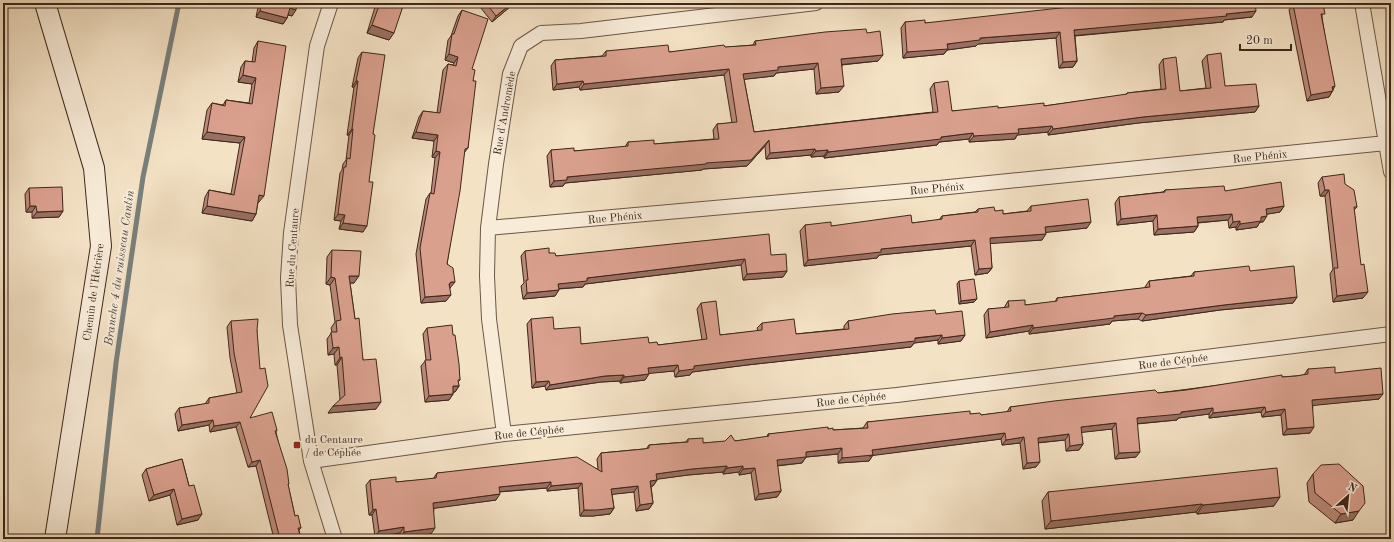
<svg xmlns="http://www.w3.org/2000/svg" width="1394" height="542" font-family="'Old Standard TT',serif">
  <rect width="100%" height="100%" fill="#f4e2c5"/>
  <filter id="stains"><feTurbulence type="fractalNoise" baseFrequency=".005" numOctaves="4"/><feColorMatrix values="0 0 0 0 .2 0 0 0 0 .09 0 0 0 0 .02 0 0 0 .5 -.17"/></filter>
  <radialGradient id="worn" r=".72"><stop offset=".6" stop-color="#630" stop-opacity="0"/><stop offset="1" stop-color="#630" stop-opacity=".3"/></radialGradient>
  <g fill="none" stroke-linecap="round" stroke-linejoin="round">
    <path stroke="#79807c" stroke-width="5" d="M97 539 116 363 143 177 179 3"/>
    <g stroke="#6c5645" stroke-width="16">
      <path id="street" d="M331 3 317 46 291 233 288 278 290 325 311 461 335 539
        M1362 3 1391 172
        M488 228 929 189 1386 143
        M504 434 489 319 487 276 488 228 496 164 510 74 521 46 541 33 581 31 816 3
        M311 461 504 434 897 395 1391 334"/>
    </g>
    <g stroke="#3e271a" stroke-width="22">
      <path id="secondary" d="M45 3 94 168 101 246 55 539"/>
    </g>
    <use href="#street" stroke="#f8ecd9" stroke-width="14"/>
    <use href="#secondary" stroke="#f8ecd9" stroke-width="20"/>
  </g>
  <path fill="#bb8a7a" stroke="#3e271a" d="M259 3H297L292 16 288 15 287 18 283 24 256 17Z
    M370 3H404L389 40 367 33 375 7 369 5Z
    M477 3H514L511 6 492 22Z
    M1291 3H1323L1322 17 1333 90 1329 97 1307 101 1289 10 1292 6Z
    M462 10 473 81 468 148 464 153 447 264 450 288 446 301 421 303 416 254 426 199 430 193H431L435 158 432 157 434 141 412 138 419 117 423 111 437 113 443 70 448 64 453 65 454 63 445 60 448 40 451 36 458 16Z
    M1252 17 1224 20 1223 22 1075 36 1077 61 1073 67 1059 68 1056 38 978 44 976 46 947 50 944 54 903 58 901 28 905 22 925 23Z
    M867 33 878 61 842 65 839 92 816 94 814 69 776 73 774 76 744 79 754 132 933 112 930 89 934 83 952 111 998 108 1044 106 1125 95 1127 93 1161 89 1159 65 1163 59 1180 91 1206 88 1202 61 1207 55 1225 86 1259 106 1255 112 1138 123 1048 135V132L1017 135 1015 139 969 142V139L939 142 937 145 824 158V156L811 157V155L766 159 765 146 747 166 703 169 702 170 565 183 563 186 550 187 547 156 551 150 574 151 625 147 628 142 654 144 714 139 713 130 717 124 732 123 724 75 580 90 579 87 553 90 551 66 555 60 602 56 606 51 669 52 753 45 755 41Z
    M258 41 259 202H258L256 214 252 221 202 213 205 197 209 190 231 194 240 143 202 139 207 110 212 103 223 105 226 100 249 103 252 84 238 82 241 67 245 61 252 62 254 48Z
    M362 52 373 134 363 232 339 229 341 221 334 220 340 173 342 170 343 164 346 160 349 135H347L354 87H352L358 58Z
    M1322 177 1345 184 1357 207 1354 210 1363 298 1333 302 1330 274 1333 269 1325 196H1320L1318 183Z
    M29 188 63 211 59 217 32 218V212H26L25 194Z
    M1165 190 1225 191 1284 206 1280 212 1267 214 1263 222H1260L1257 227 1236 230V227L1229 228 1228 220 1198 223V226L1194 232 1154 235 1153 221 1117 225 1115 203 1119 197 1163 192Z
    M1031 206 1087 228 1046 232 1042 240 990 243 992 268 988 273 975 275 971 246 879 255 877 258 804 266 800 231 805 225 831 226 912 223 939 220 942 216 975 212 978 209 995 211 1003 214 1027 211Z
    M332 250 354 283H350L355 319 363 360 376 409 328 413 340 400 337 365H335L334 354 328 355 327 339 332 332 331 328 335 322 330 285 326 284 327 257Z
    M525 251 549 253 556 256 771 255 787 271 783 277 743 280 741 265 585 284 583 287 559 289 555 296 523 299 521 286 524 283 521 256Z
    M1250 271 1297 297 1293 303 1220 310 1142 321 1138 319 1112 321 1110 324 1029 334V331L986 338 984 315 988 309 1004 308 1008 301 1025 305 1055 302 1057 298 1145 288V287L1149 281 1191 276 1194 272Z
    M959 281 977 299 974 302 959 304 957 284Z
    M701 303 720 335 758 331 757 328 762 323 796 334 844 329V326L848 321 936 314 965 335 961 341 938 344V340L914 343 911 347 747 365 692 372 690 375 675 377 674 371 649 373 645 380 620 383V381L601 382 546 390 545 386 532 388 527 324 531 319 554 329 581 344 649 343 658 345 702 340 697 309Z
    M231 321 257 330 250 418 277 430 276 432 295 516 301 528 299 530 301 539H274L256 466 248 467 236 427 210 432 209 425 178 431 175 414 179 408 205 404 209 398 237 393 230 358 227 327Z
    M427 328 453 335 460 380 458 382 459 386 455 392H453V394L449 400 425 402 421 366 426 360 423 334Z
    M1308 369 1335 373 1379 399 1313 405 1310 433 1283 435 1281 415 1262 417 1261 412 1209 418V414L1178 418 1177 420 1137 424 1136 457 1115 459 1112 429 1081 432 1083 444 1079 450 1066 451 1065 440 1038 443 1036 467 1023 469 1020 443 1002 445 1001 439 873 455 869 461 838 463V454L806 457 802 463 777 466 781 491 777 497 755 500 751 473 739 475V472L723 474V472L688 475 656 479 657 480 653 486H651L653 503 649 509 636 511 634 492 612 494 614 508 610 514 593 516H580L578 488 547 491V488L499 492 496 500 434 508 431 534 400 537V533L375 537 372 515H369L366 485 370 480 396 482 433 479 437 473 598 469 597 459 601 453 644 449H646L649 445 686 442 688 439 703 443 735 441 767 437 768 434 828 429 833 430 863 428 867 422 970 414 981 415 1007 412 1010 407 1158 393 1282 377 1296 376 1304 375Z
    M182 459 198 520 177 525 170 495 149 501 142 475 146 469Z
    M1313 474 1353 520 1335 523 1309 502 1307 483Z
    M1048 492 1274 506 1197 514 1196 512 1045 529 1042 501Z"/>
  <path fill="#997063" stroke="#3e271a" d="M371 3H378L375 7 369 5Z
    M512 3H514L511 6 492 22 496 16Z
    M290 8 296 10 292 16 286 14Z
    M260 11 287 18 283 24 256 17Z
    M1256 11 1252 17 1224 20 1223 22 1070 36 1074 30Z
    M372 25 394 33 389 40 367 33Z
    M1060 32 1056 38 978 44 976 46 947 50 944 54 903 58 907 52 980 38Z
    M449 54 458 57 454 63 445 60Z
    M883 55 878 61 837 65 841 59Z
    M1077 61 1073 67 1059 68 1063 62Z
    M818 63 814 69 776 73 774 76 739 80 743 74 778 67Z
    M729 69 724 75 580 90 584 84Z
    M243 75 256 78 252 84 238 82Z
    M356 81H358L354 87H352Z
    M583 81 579 87 553 90 557 84Z
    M844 86 839 92 816 94 821 88Z
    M1335 86 1329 97 1307 101 1311 95Z
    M1259 106 1255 112 1138 123 1048 135 1053 129 1143 117Z
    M1052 126 1048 132 1017 135 1015 139 969 142 974 136 1018 129Z
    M352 129H353L349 135H347Z
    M207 132 245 137 240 143 202 139Z
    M416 132 438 135 434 141 412 138Z
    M973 133 969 139 939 142 937 145 824 158 828 152 941 137Z
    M769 140 765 146 747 166 703 169 702 170 565 183 563 186 550 187 554 181 567 177 706 163Z
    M815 149 811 155 766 159 770 153Z
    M828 150 824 156 811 157 816 151Z
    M436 151 440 152 435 158 432 157Z
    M1325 190H1329L1325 196H1320Z
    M259 195 264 196 259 202H255Z
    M30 206H36L32 212H26Z
    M207 206 256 214 252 221 202 213Z
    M1284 206 1280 212 1262 215 1266 209Z
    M63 211 59 217 32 218 37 212Z
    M338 214 345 215 341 221 334 220Z
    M1232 214 1228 220 1193 223 1197 217Z
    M1157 215 1153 221 1117 225 1121 219Z
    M1267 216 1263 222H1260L1257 227 1236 230 1240 224 1261 217Z
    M1240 221 1236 227 1229 228 1233 222Z
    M1091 222 1087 228 1041 233 1045 227Z
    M343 223 367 226 363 232 339 229Z
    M1198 226 1194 232 1154 235 1158 229Z
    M1046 234 1042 240 985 244 990 238Z
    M975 240 971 246 879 255 877 258 804 266 808 260 881 249Z
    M745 259 741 265 585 284 583 287 554 289 558 284 587 278Z
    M992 268 988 273 975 275 979 269Z
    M787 271 783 277 743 280 747 274Z
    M349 276H359L354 283H344Z
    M331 277 335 278 330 285 326 284Z
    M451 282H455L450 288H447L445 290Z
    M559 290 555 296 523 299 527 293Z
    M1368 292 1363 298 1333 302 1337 296Z
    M451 295 446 301 421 303 425 297Z
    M1297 297 1293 303 1220 310 1142 321 1146 315 1224 305Z
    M977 299 974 302 959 304 961 301Z
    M1142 313 1138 319 1112 321 1110 324 1029 334 1033 328 1114 316Z
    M1033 325 1029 331 986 338 990 332Z
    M942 335 938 340 914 343 911 347 747 365 692 372 690 375 675 377 679 371 694 366Z
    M965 335 961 341 938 344 942 338Z
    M339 347 334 354 328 355 333 348Z
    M342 357 337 365H335L340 358Z
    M678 365 674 371 644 374 648 368Z
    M649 374 645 380 620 383 624 377Z
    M624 375 620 381 601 382 546 390 550 385 605 376Z
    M549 381 545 386 532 388 536 382Z
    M453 386H459L455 392H449Z
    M453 394 449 400 425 402 429 396Z
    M1383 394 1379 399 1308 406 1312 400Z
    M381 402 376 409 328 413 333 406Z
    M1265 407 1261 412 1209 418 1213 413Z
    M1213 408 1209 414 1178 418 1177 420 1133 424 1137 418Z
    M1285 409 1281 415 1262 417 1266 412Z
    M213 420 209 425 178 431 182 425Z
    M240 422 236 427 210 432 214 426Z
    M1116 423 1112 429 1077 433 1081 427Z
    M1314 427 1310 433 1283 435 1287 429Z
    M1005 433 1001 439 869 456 873 455 869 461 838 463 842 458 872 450Z
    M1069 434 1065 440 1034 443 1038 438Z
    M1024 437 1020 443 1002 445 1006 440Z
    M1083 444 1079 450 1066 451 1070 446Z
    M842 448 838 454 806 457 802 463 773 466 777 460 806 452Z
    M1140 452 1136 457 1115 459 1119 453Z
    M260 460 256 466 248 467 252 462Z
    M1040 462 1036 467 1023 469 1027 463Z
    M727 466 723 472 688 475 652 480 656 474 692 469Z
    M743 466 739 472 723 474 727 468Z
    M755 468 751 473 739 475 743 469Z
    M657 480 653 486 646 487 650 481Z
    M551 482 547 488 495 492 499 487Z
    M582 483 578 488 547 491 551 486Z
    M638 486 634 492 607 495 611 489Z
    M174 489 170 495 149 501 154 495Z
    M781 491 777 497 755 500 759 494Z
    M500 494 496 500 429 509 433 503Z
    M1280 497 1274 506 1197 514 1203 505Z
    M653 503 649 509 636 511 640 505Z
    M1202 504 1196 512 1045 529 1051 521Z
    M614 508 610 514 593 516H580L584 510Z
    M376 509 372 515H369L373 510Z
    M1359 511 1353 520 1335 523 1341 514Z
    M202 514 198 520 177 525 182 519Z
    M404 527 400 533 375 537 379 531Z
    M435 528 431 534 400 537 404 532Z"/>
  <path fill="#daa08e" stroke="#3e271a" d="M262 3H297L296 10 290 8 287 18 260 11Z
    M380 3H404L394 33 372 25Z
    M486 3H512L496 16Z
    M1105 3H1255L1256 11 1226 14 1227 16 1074 30 1077 61 1063 62 1060 32 980 38V40L947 44 948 49 907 52 905 22 925 20V23Z
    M1297 3H1323L1325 14H1321L1335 86 1332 87 1333 91 1311 95 1293 4H1297Z
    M462 10 488 19 472 69 475 70 473 81H476L471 123 468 148 465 149 460 191 447 264 453 268 455 282H451L449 284 451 295 425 297 420 248 430 193 434 194 440 152 436 151 438 135 416 132 423 111 440 113 448 64 456 66 458 57 449 54 452 34H454Z
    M866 29 867 33 880 31 883 55 841 59 844 86 821 88 818 63 778 67V70L743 74 754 132 938 112 934 83 948 81 952 111 998 106V108L1044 103V106L1127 94V93L1166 89 1163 59 1176 57 1180 91 1211 88 1207 55 1221 53 1225 86 1256 84 1259 106 1143 117 1053 129 1052 126 1018 129 1019 133 974 136 973 133 941 137V139L828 152V150L816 151 815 149 770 153 769 140 751 160 706 163V164L567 177V180L554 181 551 150 574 148V151L628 146V142L654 140V144L719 139 717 124 737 122 729 69 584 84 583 81 557 84 555 60 606 56V51L668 45 669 52 724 45 725 47 756 45 755 41 825 32Z
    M258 41 286 46 264 196 259 195 256 214 207 206 209 190 234 195 245 137 207 132 212 103 225 106 226 100 252 104 256 78 243 75 245 61 255 62Z
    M362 52 385 55 373 134 375 135 369 182H373L367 226 343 223 345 215 338 214 344 167H346L347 158 350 159 353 129H352L358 81H356Z
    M1344 174 1345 184 1354 190 1357 207H1354L1361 265 1364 264 1368 292 1337 296 1334 268H1338L1329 190H1325L1322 177Z
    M1281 182 1284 206 1266 209 1267 216 1261 217V221L1240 224V221L1233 222 1232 214 1197 217 1198 226 1158 229 1157 215 1121 219 1119 197 1165 192V190L1224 186 1225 191Z
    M62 187 63 211 37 212 36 206H30L29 188Z
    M1088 199 1091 222 1045 227 1046 234 990 238 992 268 979 269 975 240 881 249V252L808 260 805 225 831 222V226L911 215 912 223 942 219V216L978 212V209L994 207 995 211 1003 210V214L1031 211V206Z
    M769 234 771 255 786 254 787 271 747 274 745 259 587 278V281L558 284 559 290 527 293 526 280H528L525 251 549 248V253H555L556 256Z
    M332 250 361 251 359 276H349L355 319 359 318 363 360 376 359 381 402 333 406 345 395 342 357 340 358 339 347 333 348 331 332H337L336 321 341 320 335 278 331 277Z
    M1249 266 1250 271 1294 266 1297 297 1224 305 1146 315 1142 313 1114 316V318L1033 328V325L990 332 988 309 1009 307 1008 301 1025 300V305L1057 301V298L1150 287 1149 281 1194 276V272Z
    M974 279 977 299 961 301 959 281Z
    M716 301 720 335 762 330V323L794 319 796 334 849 329 848 321 892 314 935 310 936 314 962 311 965 335 942 338V335L915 338V341L751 359 694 366V369L679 371 678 365 648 368 649 374 624 377V375L605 376 550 385 549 381 536 382 531 319 553 317 554 329 580 327 581 344 648 337 649 343 657 342 658 345 707 339 701 303Z
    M258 319 257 330 260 369 265 368 268 386 250 418 272 412 277 430 275 431 287 469 289 484H288L295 516 298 515 301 528H298L301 539H280L260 460 252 462 240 422 214 426 213 420 182 425 179 408 209 403V398L242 392 234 353 231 321Z
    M452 325 453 335H455L459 364 460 380H458L459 386H453V394L429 396 425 360H431L427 328Z
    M1335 367V373L1381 368 1383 394 1312 400 1314 427 1287 429 1285 409 1266 412 1265 407 1213 413V408L1181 412V414L1137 418 1140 452 1119 453 1116 423 1081 427 1083 444 1070 446 1069 434 1038 438 1040 462 1027 463 1024 437 1006 440 1005 433 872 450 873 455 842 458V448L806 452V457L777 460 781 491 759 494 755 468 743 469V466L727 468V466L692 469 656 474 657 480 650 481 653 503 640 505 638 486 611 489 614 508 597 510H584L582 483 551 486V482L499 487 500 494 433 503 435 528 404 532V527L379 531 376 509 373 510 370 480 396 477V482L436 478 437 473 577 457 602 472 601 453 644 449 649 448V445L688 442V439L703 438V443L725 441 731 435 735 441 769 436 768 434 828 427V429L833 428V430L868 428 867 422 970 411V414L980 413 981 415 1011 411 1010 407 1054 401 1155 390 1158 393 1186 390 1282 375V377L1296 376 1308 374V369Z
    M182 459 189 486 194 485 202 514 182 519 174 489 154 495 146 469Z
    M1339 464 1363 486 1365 503 1359 511 1341 514 1315 493 1313 474 1321 465Z
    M1277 468 1280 497 1203 505 1202 504 1051 521 1048 492Z"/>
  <rect fill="#8f2418" stroke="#f8ecd9" stroke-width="1.5" x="293" y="441" width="8" height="8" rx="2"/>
  <g text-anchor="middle" stroke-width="4" stroke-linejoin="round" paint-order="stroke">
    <g font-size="11" fill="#3e271a" stroke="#f8ecd9">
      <text transform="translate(504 113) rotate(-80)" y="4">Rue d'Andromède</text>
      <text transform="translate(1260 156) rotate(-6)" y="4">Rue Phénix</text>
      <text transform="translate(937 188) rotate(-5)" y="4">Rue Phénix</text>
      <text transform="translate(615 217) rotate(-5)" y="4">Rue Phénix</text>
      <text transform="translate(292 248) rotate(-86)" y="4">Rue du Centaure</text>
      <text transform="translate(93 292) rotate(-82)" y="4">Chemin de l'Hêtrière</text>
      <text transform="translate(1173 361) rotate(-7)" y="4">Rue de Céphée</text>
      <text transform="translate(851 399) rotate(-6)" y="4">Rue de Céphée</text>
      <text transform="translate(529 432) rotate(-6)" y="4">Rue de Céphée</text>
    </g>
    <g font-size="11" fill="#3e271a" stroke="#f8ecd9" text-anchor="start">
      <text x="305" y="443">du Centaure<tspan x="305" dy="13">/ de Céphée</tspan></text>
    </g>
    <g font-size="12" font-style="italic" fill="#574c43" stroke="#f8ecd9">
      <text transform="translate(119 268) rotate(-82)" y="4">Branche 4 du ruisseau Cantin</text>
    </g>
  </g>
  <rect width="1394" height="542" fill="none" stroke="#f4e2c5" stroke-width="16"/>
  <rect x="4" y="4" width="1386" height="534" fill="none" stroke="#3e271a" stroke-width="2"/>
  <rect x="8" y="8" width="1378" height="526" fill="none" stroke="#3e271a"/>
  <g transform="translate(1348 496) rotate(27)" stroke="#f8ecd9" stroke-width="3" paint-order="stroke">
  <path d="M0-3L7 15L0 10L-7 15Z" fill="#3e271a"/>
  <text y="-6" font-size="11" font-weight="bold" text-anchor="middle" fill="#3e271a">N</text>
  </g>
  <path d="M1240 44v6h51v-6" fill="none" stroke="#3e271a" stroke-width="2"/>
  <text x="1246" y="44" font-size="12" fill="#3e271a" stroke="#f8ecd9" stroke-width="3" paint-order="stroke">20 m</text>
  <rect width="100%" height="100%" filter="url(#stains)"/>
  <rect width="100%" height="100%" fill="url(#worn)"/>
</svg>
